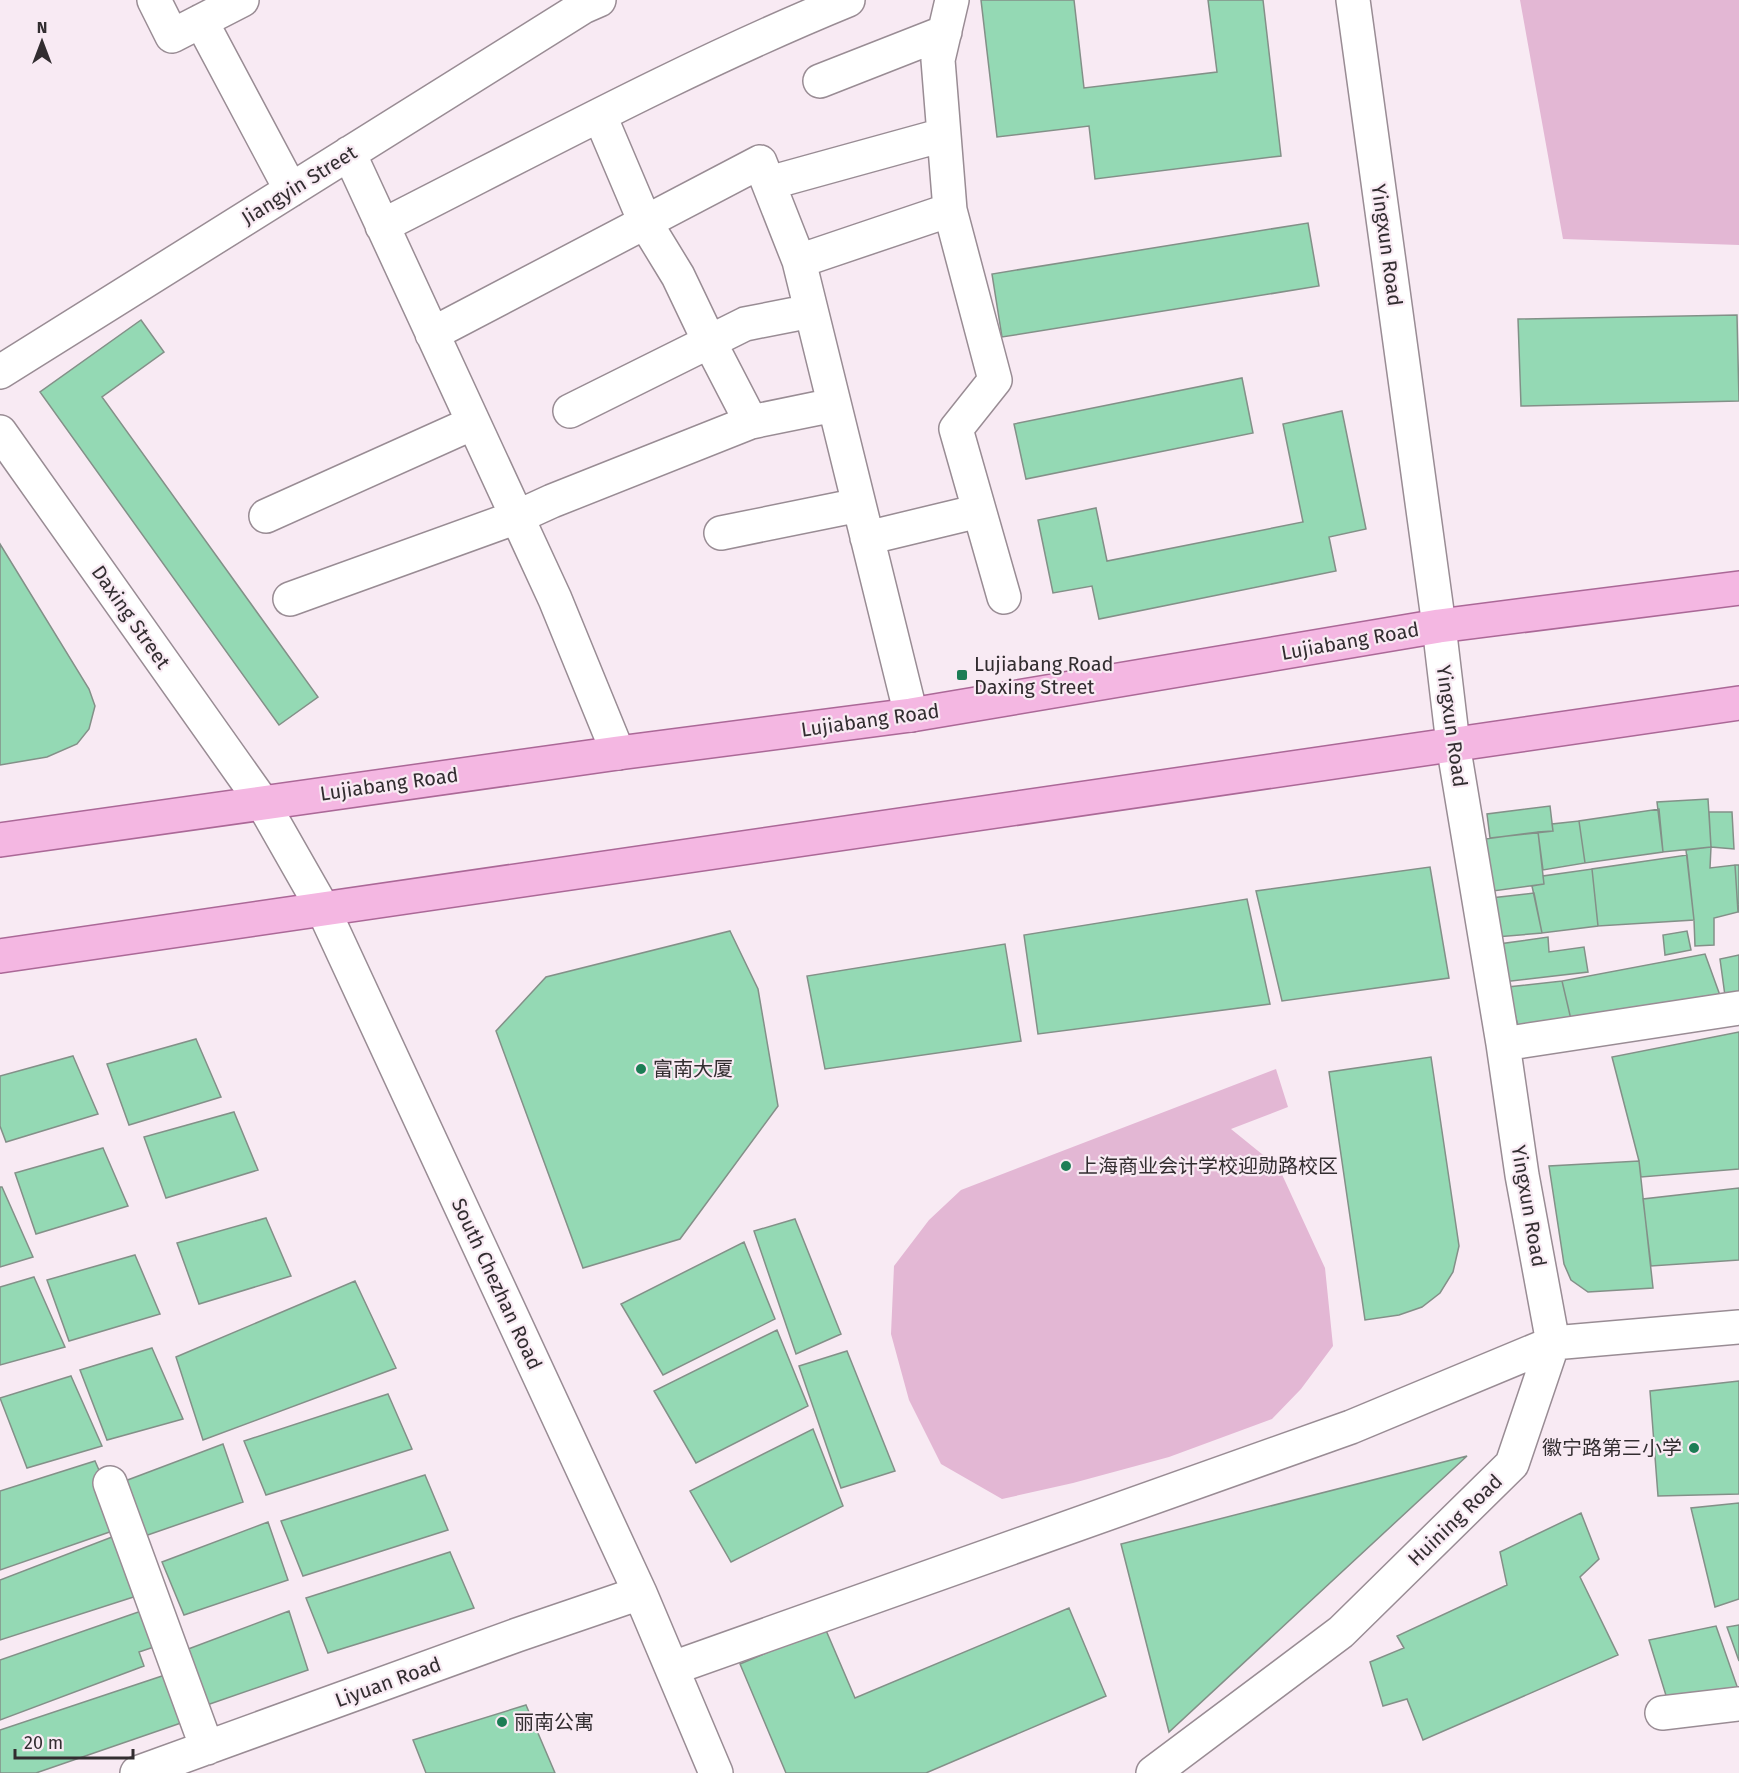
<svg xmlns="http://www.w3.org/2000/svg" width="1739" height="1773" font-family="'Fira Sans','Noto Sans SC',sans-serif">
  <rect width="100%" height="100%" fill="#f8eaf3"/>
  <path fill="#e3b7d4" d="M1520 0H1739V245L1563 239Z
    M1276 1069 1288 1107 1231 1129 1279 1168 1325 1268 1333 1346 1301 1389 1272 1419 1169 1457 1073 1483 1002 1499 941 1464 909 1400 891 1334 894 1266 929 1220 961 1190Z"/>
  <path fill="#94d9b4" stroke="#839088" stroke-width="1.5" d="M981 0H1074L1084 88 1217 72 1208 0H1263L1281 156 1095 179 1089 126 997 137Z
    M1308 223 1319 286 1002 337 992 274Z
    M1737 315 1739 401 1521 406 1518 319Z
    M141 320 164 352 102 397 318 697 279 725 40 392Z
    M1242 378 1253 433 1026 479 1014 424Z
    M1342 411 1366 529 1329 537 1336 571 1099 619 1092 586 1053 593 1038 520 1096 508 1107 561 1303 522 1283 424Z
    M0 544 89 689 95 706 89 729 77 744 47 757 0 765Z
    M1708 799 1711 847 1663 852 1657 802Z
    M1550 806 1553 831 1490 838 1487 814Z
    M1659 809 1663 852 1585 863 1579 821Z
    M1709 812H1732L1734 849 1711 847Z
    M1579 821 1585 863 1543 870 1538 832 1553 831 1552 824Z
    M1538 832 1544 884 1493 891 1485 839Z
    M1711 847 1710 868 1735 865 1738 912 1714 918V945L1695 946 1694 920 1686 850Z
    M1687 855 1694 920 1598 926 1592 869Z
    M1735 865H1739V912H1738Z
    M1430 867 1449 978 1282 1001 1256 891Z
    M1592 869 1598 926 1542 933 1532 886 1544 884 1543 876Z
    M1534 893 1542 933 1496 937 1491 898Z
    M1247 899 1270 1004 1038 1034 1024 935Z
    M730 931 758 989 778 1106 680 1239 583 1268 496 1031 546 977Z
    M1687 931 1691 950 1665 955 1663 935Z
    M1548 937 1549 952 1584 947 1588 972 1503 982 1499 944Z
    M1005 944 1021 1041 825 1069 807 976Z
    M1705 954 1722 1001 1573 1028 1562 981Z
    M1739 955V1001L1726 1003 1720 959Z
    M1562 981 1573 1028 1521 1038 1508 987Z
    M1739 1032V1169L1641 1177 1639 1161 1612 1057Z
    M196 1039 221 1097 129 1125 107 1064Z
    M73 1056 98 1114 6 1142 0 1126V1076Z
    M1431 1057 1459 1246 1453 1272 1440 1293 1422 1307 1399 1315 1365 1320 1329 1072Z
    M234 1112 258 1170 166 1198 144 1137Z
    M103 1148 128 1206 36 1234 15 1173Z
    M1639 1161 1653 1288 1588 1292 1571 1280 1564 1264 1549 1166Z
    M0 1187H2L33 1257 0 1267Z
    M1739 1188V1260L1651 1266 1643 1199Z
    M266 1218 291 1276 199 1304 177 1243Z
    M795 1219 841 1334 796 1354 754 1231Z
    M744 1242 775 1319 663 1375 621 1304Z
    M135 1255 160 1314 69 1341 47 1280Z
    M34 1277 65 1347 0 1365V1287Z
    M355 1281 396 1368 203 1440 176 1357Z
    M777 1330 808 1406 696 1463 654 1391Z
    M152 1348 183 1419 107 1440 80 1370Z
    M847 1351 895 1471 841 1488 799 1366Z
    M71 1376 102 1446 27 1468 0 1398Z
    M1739 1381V1494L1658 1496 1650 1391Z
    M388 1394 412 1449 266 1495 244 1441Z
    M813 1429 843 1506 731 1562 690 1491Z
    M223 1444 243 1502 139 1538 117 1484Z
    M1467 1456 1169 1732 1121 1544Z
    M95 1461 124 1527 0 1570V1491Z
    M425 1475 448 1530 303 1576 281 1521Z
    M1739 1503V1599L1715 1607 1691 1508Z
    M1581 1513 1599 1559 1580 1577 1618 1655 1423 1740 1407 1699 1383 1706 1370 1662 1404 1648 1397 1636 1507 1585 1500 1552Z
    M268 1522 288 1580 184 1615 162 1562Z
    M125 1532 146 1593 0 1640V1580Z
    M450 1552 474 1608 328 1653 306 1598Z
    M1069 1608 1106 1696 926 1773H786L740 1664 825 1628 855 1698Z
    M147 1609 154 1647 139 1652 144 1666 0 1720V1660Z
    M289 1611 308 1670 204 1706 183 1651Z
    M1739 1625V1661L1727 1627Z
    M1716 1626 1739 1692 1668 1702 1649 1640Z
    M165 1675 181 1723 36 1773H0V1730Z
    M526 1705 555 1773H426L413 1740Z"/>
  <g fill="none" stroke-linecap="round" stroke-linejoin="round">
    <g stroke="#998c94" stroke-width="36">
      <path id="minor" d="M154 0 172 36 242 0
        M952 0 938 60 950 210 995 380 956 429 1004 597
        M201 21 291 190
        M820 81 945 32
        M600 116 645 222 678 276 709 341 751 422
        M349 153 555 599 618 753
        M769 183 943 135
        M382 226C536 148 689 65 848 0
        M799 261 950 210
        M432 334 760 162 799 261 911 715
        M0 372 583 7 599 0
        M570 411 745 324 811 311
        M0 432 262 802 323 909 640 1593 716 1773
        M266 516 473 423
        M721 533 859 505
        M867 538 979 511
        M290 599 517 517 552 501 751 422 834 405
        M1503 1044 1739 1008
        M110 1483 207 1748
        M673 1668 1351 1427 1553 1343 1522 1175 1503 1044 1453 744 1439 626 1353 0
        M1662 1713 1739 1704
        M137 1773 517 1635 640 1593
        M1153 1773 1341 1632 1512 1464 1553 1343 1739 1327"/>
    </g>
    <g stroke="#ab6897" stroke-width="36">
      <path id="major" d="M0 840 618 753 911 715 1439 626 1739 588
        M0 956 1739 703"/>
    </g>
    <use href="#minor" stroke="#fff" stroke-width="33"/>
    <use href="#major" stroke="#f4b7e2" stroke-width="33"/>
  </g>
  <g fill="#1c7d55" stroke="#f8eaf3" stroke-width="2">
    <rect x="956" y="669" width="12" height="12" rx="3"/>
    <circle cx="641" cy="1069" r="6"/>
    <circle cx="1066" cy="1166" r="6"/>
    <circle cx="1694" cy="1448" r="6"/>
    <circle cx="502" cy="1722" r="6"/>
  </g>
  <g text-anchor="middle" stroke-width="4.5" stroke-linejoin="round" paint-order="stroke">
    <g font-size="20" fill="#322d30" stroke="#f8eaf3">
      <text transform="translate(299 185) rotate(-32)" y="7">Jiangyin Street</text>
      <text transform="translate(1387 245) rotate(82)" y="7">Yingxun Road</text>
      <text transform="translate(131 617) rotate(55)" y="7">Daxing Street</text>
      <text transform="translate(1350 641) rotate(-10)" y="7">Lujiabang Road</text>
      <text transform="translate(870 720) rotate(-8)" y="7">Lujiabang Road</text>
      <text transform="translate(1452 726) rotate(82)" y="7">Yingxun Road</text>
      <text transform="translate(389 784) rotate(-8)" y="7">Lujiabang Road</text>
      <text transform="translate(1529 1206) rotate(80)" y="7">Yingxun Road</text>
      <text transform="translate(497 1284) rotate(65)" y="7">South Chezhan Road</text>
      <text transform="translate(1455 1520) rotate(-44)" y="7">Huining Road</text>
      <text transform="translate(388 1682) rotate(-20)" y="7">Liyuan Road</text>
    </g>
    <g font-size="20" fill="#322d30" stroke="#f8eaf3" text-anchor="start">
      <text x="974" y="671">Lujiabang Road<tspan x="974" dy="23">Daxing Street</tspan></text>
      <text x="653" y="1076">富南大厦</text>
      <text x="1078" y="1173">上海商业会计学校迎勋路校区</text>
      <text x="1682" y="1455" text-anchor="end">徽宁路第三小学</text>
      <text x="514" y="1729">丽南公寓</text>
    </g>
  </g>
  <g transform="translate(42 42)" stroke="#f8eaf3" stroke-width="4.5" paint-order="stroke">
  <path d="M0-4.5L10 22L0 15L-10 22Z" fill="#322d30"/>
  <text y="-9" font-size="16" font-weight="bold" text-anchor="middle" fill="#322d30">N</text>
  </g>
  <path d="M15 1749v9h118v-9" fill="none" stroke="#322d30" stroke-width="3"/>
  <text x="24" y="1749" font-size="18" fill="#322d30" stroke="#f8eaf3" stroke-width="4.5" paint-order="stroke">20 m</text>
</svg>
